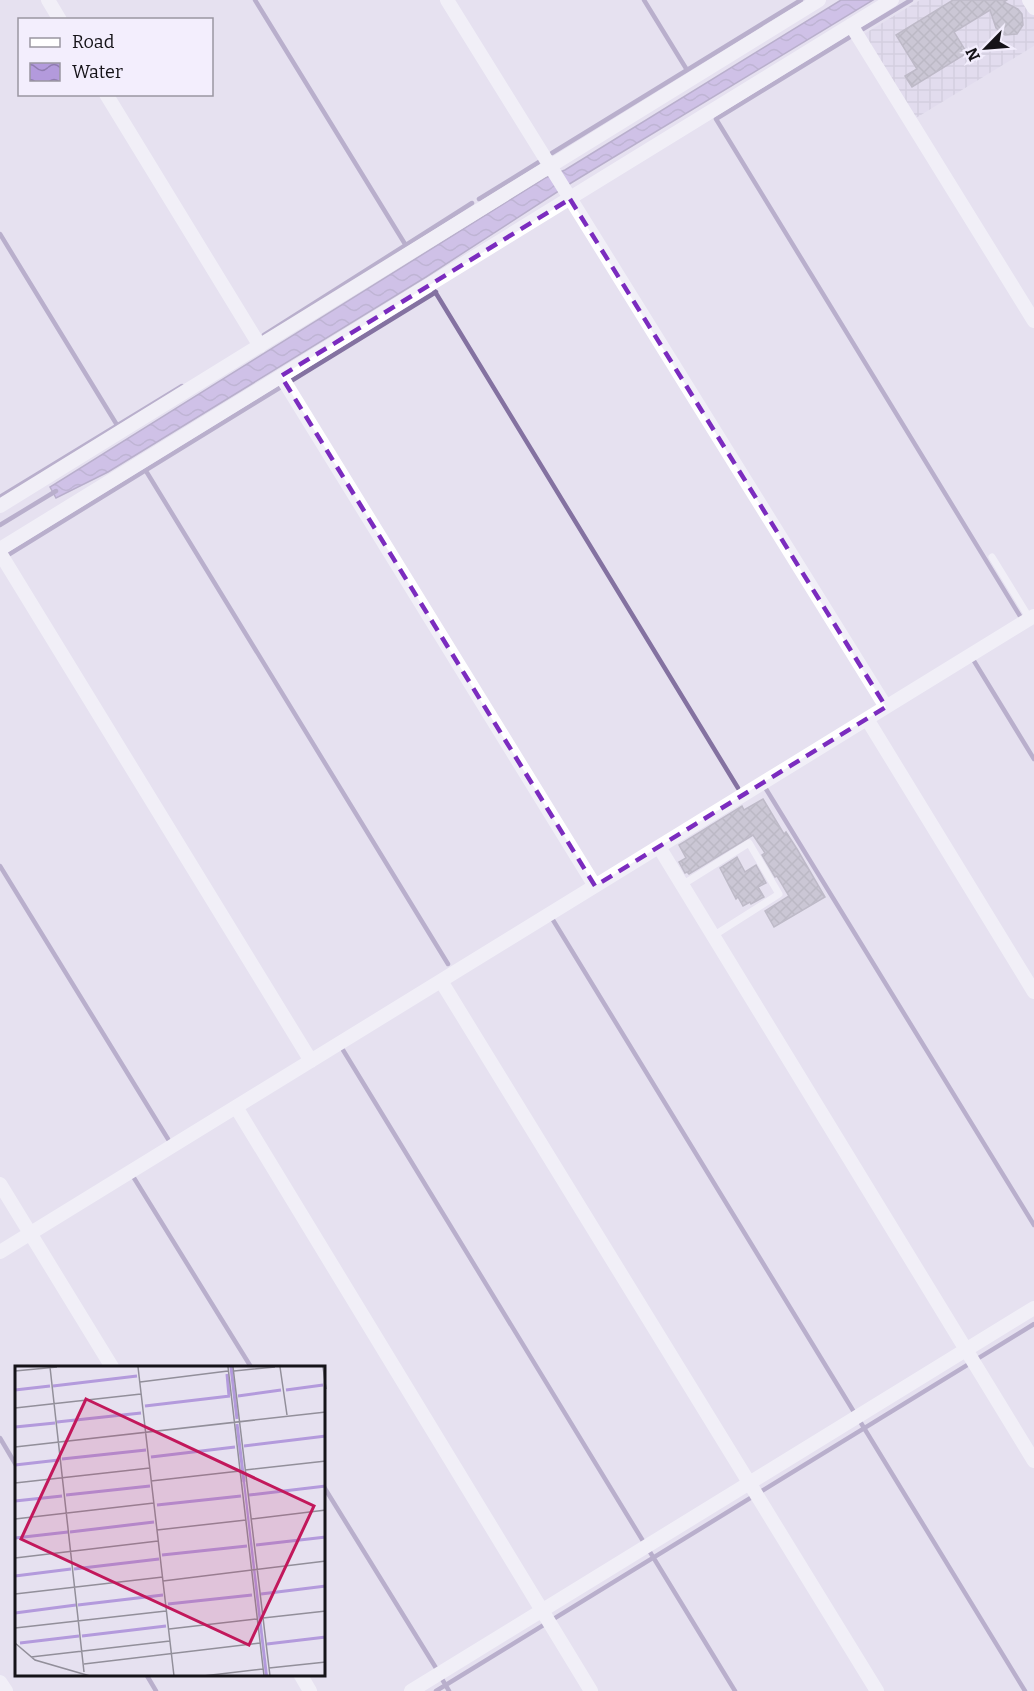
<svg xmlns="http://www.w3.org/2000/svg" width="1034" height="1691" font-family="Bitter,serif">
  <defs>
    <pattern id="industrial-grid" width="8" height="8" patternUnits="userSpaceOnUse" patternTransform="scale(1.5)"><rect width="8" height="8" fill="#ded6ec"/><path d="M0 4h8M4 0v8" fill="none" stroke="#beb7ca"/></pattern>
    <pattern id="water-waves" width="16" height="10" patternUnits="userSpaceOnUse" patternTransform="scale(1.5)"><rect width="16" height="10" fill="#b39adc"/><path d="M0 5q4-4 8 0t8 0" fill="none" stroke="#907cb1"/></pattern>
    <pattern id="building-cross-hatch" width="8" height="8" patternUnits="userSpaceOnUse" patternTransform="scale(1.5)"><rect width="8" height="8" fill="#aba7b4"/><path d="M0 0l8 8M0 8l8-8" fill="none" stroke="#8a8791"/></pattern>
  </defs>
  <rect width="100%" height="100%" fill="#e6e1f0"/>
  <path fill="url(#industrial-grid)" d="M920 0H1024L1034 16V46L916 118 864 34Z"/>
  <path fill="url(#water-waves)" stroke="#8472a1" stroke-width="1.5" d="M841 0H873L571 183 426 277 108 472 56 498 50 487 545 178 565 170Z"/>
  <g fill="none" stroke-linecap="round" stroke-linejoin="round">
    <path stroke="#8472a1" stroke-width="4.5" d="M255 0 405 244
      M644 0 687 70
      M863 29 911 0
      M850 37 716 119 1020 616
      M552 153 801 0
      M479 199 539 162
      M0 234 117 425
      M434 290 738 788
      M264 335 472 203
      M291 381 436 292
      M146 471 448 964
      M0 497 182 386
      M0 525 56 491
      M8 555 281 387
      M974 661 1034 759
      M766 789 1034 1225
      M0 866 168 1139
      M553 920 854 1412
      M343 1050 643 1541
      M134 1178 251 1367
      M861 1423 1025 1691
      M0 1438 16 1465
      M324 1487 436 1668
      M650 1552 735 1691
      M146 1674 156 1691
      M442 1679 449 1691
      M436 1691 1034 1324"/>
  </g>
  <path fill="url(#building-cross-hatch)" stroke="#8f8a97" stroke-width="1.5" d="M953 0H1007L1004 2 1018 9 1022 14 1023 25 1017 34 1005 35 996 28 990 10 954 32 967 53 912 87 905 76 917 69 896 35Z
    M763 799 784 834 786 832 797 849 825 897 774 927 765 911 789 896 777 876 775 877 762 855 765 853 753 835 689 874 687 872 685 873 679 862 686 858 679 845 742 806 744 810Z
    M737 857 745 872 756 865 766 883 758 887 764 897 751 904 750 902 743 906 738 897 736 899 720 868Z"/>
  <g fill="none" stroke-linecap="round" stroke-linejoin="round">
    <path stroke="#fff" stroke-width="7" d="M992 557 1030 619
      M682 885 749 843 779 894 713 936"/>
    <path stroke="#fff" stroke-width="14" d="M48 0 60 20
      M447 0 886 707
      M1029 0 1034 8
      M851 25 1034 321
      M106 94 260 346
      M281 376 595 886
      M0 506 819 0
      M0 549 892 0
      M0 553 311 1061
      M867 719 1034 992
      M659 847 1034 1461
      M441 981 877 1691
      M236 1107 591 1691
      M0 1184 112 1367
      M0 1252 1034 616
      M300 1674 310 1691
      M0 1682 6 1691
      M411 1691 1034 1308"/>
  </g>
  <path d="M0 0H1034V1691H0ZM570 199 886 707 595 886 281 376Z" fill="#e6e1f0" fill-opacity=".55" fill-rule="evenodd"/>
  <path fill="none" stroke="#7b2cbf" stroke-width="4.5" stroke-dasharray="12 8" stroke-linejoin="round" d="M570 199 886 707 595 886 281 376Z"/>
  <g transform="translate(15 1366)">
    <rect width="310" height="310" fill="#e6e1f0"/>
    <path d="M228 116H230L253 310H250Z" fill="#b39adc"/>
    <path fill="none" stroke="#b39adc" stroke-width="3" d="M216 1 222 53M212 8 214 30M38 20 122 10M0 24 35 20M271 24 308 19M223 30 266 24M130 40 215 30M42 56 126 47M222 58 229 116M0 61 40 57M229 80 311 70M136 91 220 81M47 93 131 84M0 99 44 94M51 129 135 120M234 129 311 120M0 135 47 130M142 139 226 130M55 166 139 156M0 172 53 166M241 179 311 171M147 189 232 180M59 203 144 193M0 210 56 203M246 228 311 220M153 238 237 229M63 239 148 229M0 247 61 239M67 270 151 260M5 277 64 270M252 278 311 271"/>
    <path fill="none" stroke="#928f9a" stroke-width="1.5" d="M35 1 69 306M123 1 159 310M213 1 249 310M218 1 255 310M265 1 272 49M308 1 311 23M0 5 42 1M219 5 260 1M125 16 213 5M0 42 126 28M0 81 311 46M230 104 311 95M136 115 225 105M0 117 135 102M0 153 139 137M236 153 311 144M142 164 231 154M0 192 143 175M148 215 311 195M0 228 148 211M248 252 311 245M0 262 151 245M154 263 242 253M0 277 20 294 75 310M16 291 155 275M69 298 245 277M254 302 311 296M188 310 248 303"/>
    <path fill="#c2185b" fill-opacity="0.15" stroke="#c2185b" stroke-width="3" d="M71 33 299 140 234 279 6 173Z"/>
    <rect width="310" height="310" fill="none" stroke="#151318" stroke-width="3"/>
  </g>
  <rect x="18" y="18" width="195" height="78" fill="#f3eefd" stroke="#9a96a1" stroke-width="1.5"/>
  <rect x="30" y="38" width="30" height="9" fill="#ffffff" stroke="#9a96a1" stroke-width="1.5"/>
  <text x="72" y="48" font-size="18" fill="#151318">Road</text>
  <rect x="30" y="63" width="30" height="18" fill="url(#water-waves)" stroke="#9a96a1" stroke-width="1.5"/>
  <text x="72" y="78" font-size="18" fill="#151318">Water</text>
  <g transform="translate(986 48) rotate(245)" stroke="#f3eefd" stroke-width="4.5" paint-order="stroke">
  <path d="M0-4.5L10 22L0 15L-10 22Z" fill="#151318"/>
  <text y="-9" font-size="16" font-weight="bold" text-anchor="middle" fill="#151318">N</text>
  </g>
</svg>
